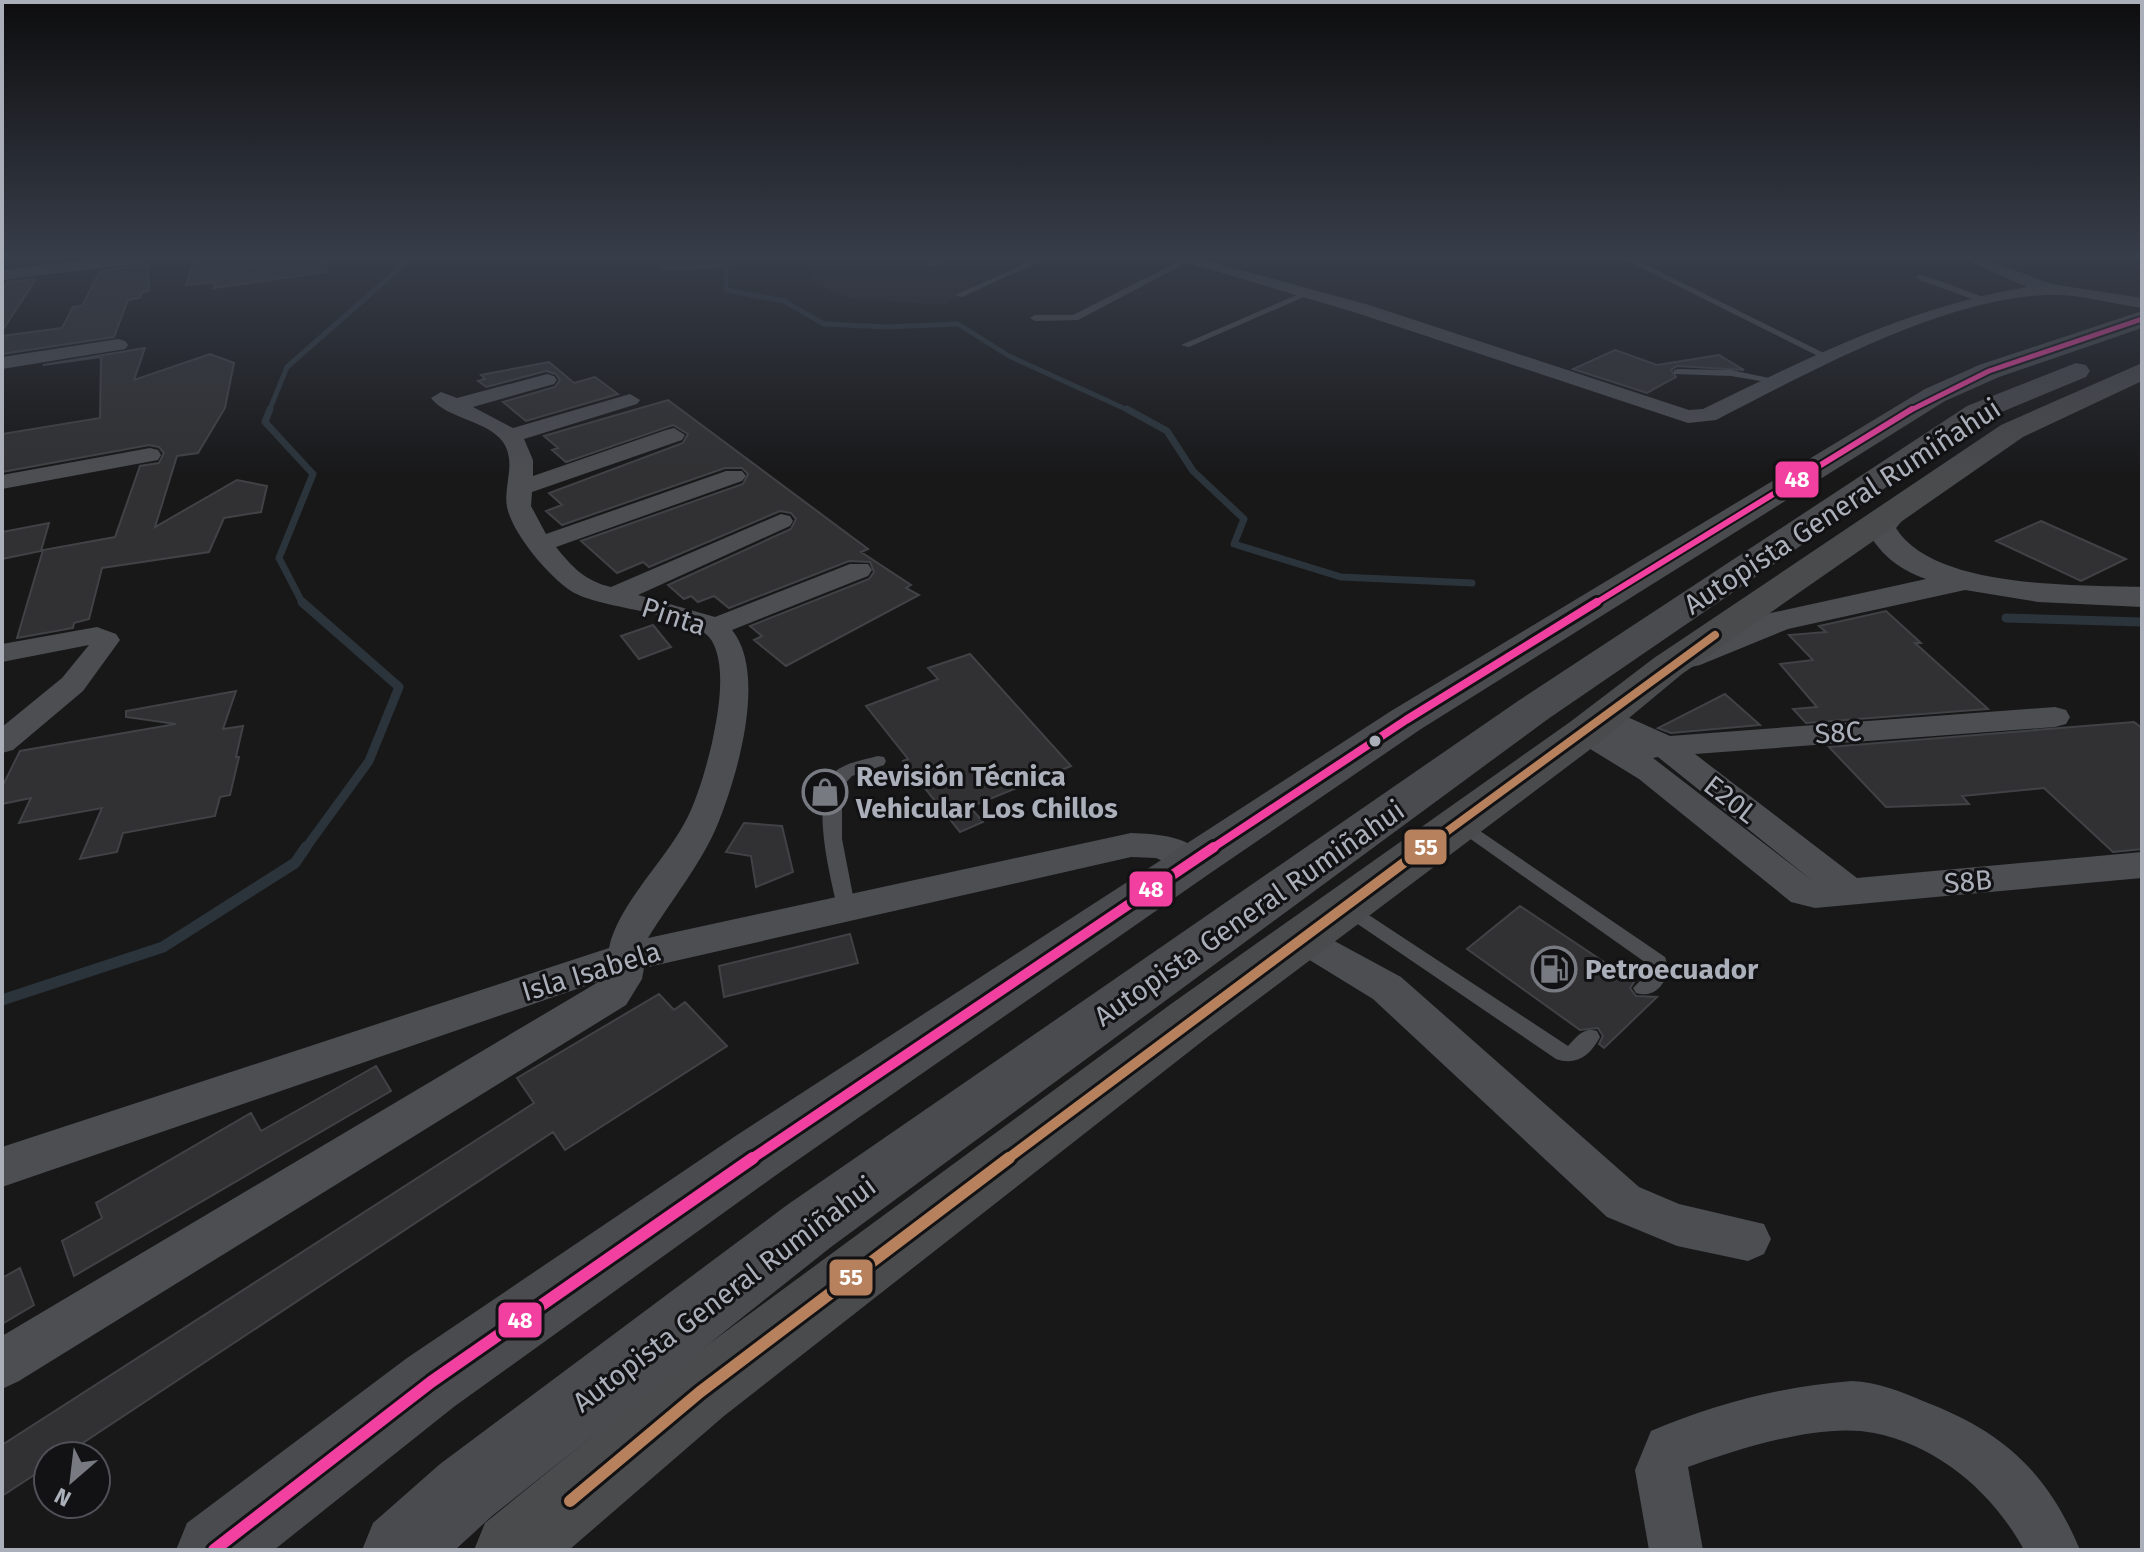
<svg xmlns="http://www.w3.org/2000/svg" width="2144" height="1552" font-family="'Fira Sans',sans-serif">
  <rect width="100%" height="100%" fill="#181819"/>
  <path fill="#222225" d="M802 258H1049L942 305 847 298 810 281 815 265Z"/>
  <g fill="none" stroke-linecap="round" stroke-linejoin="round">
    <path stroke="#2b343b" stroke-width="5" d="M669 258 662 268 726 266V290L784 301 824 324 886 327 958 324 1009 356 1130 411
      M269 411 287 367 411 258"/>
    <path stroke="#2b343b" stroke-width="7" d="M270 409 265 422 313 474 279 558 303 604
      M1127 409 1167 431 1193 471 1244 519 1234 544 1341 577 1472 583"/>
    <path stroke="#2b343b" stroke-width="9" d="M302 602 399 687 369 761 305 849
      M2006 618 2142 622"/>
    <path stroke="#2b343b" stroke-width="11" d="M2 1000 163 947 295 863 306 847"/>
  </g>
  <path fill="#313133" stroke="#414245" stroke-width="2" d="M195 258H326L327 272 214 288 215 282 186 285Z
    M148 264 149 291 143 292 139 298 128 300 114 337 2 354V336L62 328 73 307 82 306 100 271Z
    M36 279 2 331V293L7 282Z
    M145 348 134 380 210 354 234 363 225 408 198 453 177 456 155 527 237 480 267 486 261 512 224 518 209 552 102 568 89 619 74 623 73 628 17 638 43 550 115 537 140 466 159 463 164 453 159 447 149 445 2 472V434L100 418 101 357 43 365Z
    M1615 350 1657 365 1719 355 1744 370 1677 366 1671 370 1676 377 1647 393 1573 369Z
    M549 362 574 383 595 377 618 394 526 421 503 402 555 387 560 380 556 374 546 371 486 387 478 381 485 379 481 375Z
    M668 400 868 549 861 552 911 585 906 588 919 595 786 666 754 640 762 636 750 626 869 579 874 572 870 562 849 561 729 608 714 596 698 602 691 596 684 599 668 585 791 529 796 519 791 513 780 511 649 567 643 562 617 573 581 541 743 484 748 474 742 468H725L562 525 546 511 562 505 549 493 683 443 688 434 673 425 566 462 552 450 558 448 544 436Z
    M2041 521 2126 559 2081 581 1996 541Z
    M49 523 41 551 2 559V532Z
    M1886 611 1921 643H1915L1988 709 1806 723 1793 709 1817 707 1780 664 1813 660 1789 635 1826 632 1819 626Z
    M653 625 671 647 639 659 621 636Z
    M970 654 1071 766 970 807 983 822 960 832 903 761 908 759 866 706 938 679 928 668Z
    M236 691 223 729 243 726 236 757H239L230 795 220 797 215 816 123 833 117 852 80 859 102 808 19 823 31 798 2 804V787L20 751 176 724 126 717V711Z
    M1725 694 1760 725 1671 733 1658 728Z
    M2134 722 2142 728V849L2113 852 2044 788 1962 796 1969 804 1886 807 1829 747Z
    M744 823 782 826 793 872 756 887 751 856 726 852Z
    M1520 906 1634 982 1630 988 1636 996 1657 997 1604 1048 1599 1044 1603 1036 1598 1028 1580 1030 1467 949Z
    M850 934 858 963 724 997 719 966Z
    M659 994 674 1010 685 1002 727 1046 565 1150 553 1132 63 1456H48V1466L2 1496V1445L534 1103 517 1078Z
    M376 1066 391 1091 74 1276 62 1241 102 1218 96 1203 251 1113 261 1131Z
    M20 1268 34 1305 2 1324V1278Z"/>
  <g fill="none" stroke-linecap="round" stroke-linejoin="round">
    <path fill="#4c4e52" fill-rule="evenodd" d="M941 258H952L932 267 925 265Z
      M1038 258H1048L962 297 955 295Z
      M1185 258 1192 260 1078 320 1035 321 1030 318 1035 315H1073Z
      M1622 258H1632L1832 357 1824 359Z
      M1920 274 1989 299 1991 301 1983 303 1917 279 1916 277Z
      M1306 291 1313 293 1189 347 1181 345Z
      M1678 369 1731 370 1783 381 1778 384 1731 376 1674 374V370Z
      M878 756 884 757 886 761 884 765 852 776 842 787V839L855 906 852 911H840L837 906C830 876 811 801 832 775 841 763 864 760 878 756Z
      M1461 818 1665 957C1673 976 1658 1000 1636 993L1633 988 1649 972V965L1455 828 1453 824Z
      M1346 900 1568 1046C1577 1037 1583 1027 1597 1031L1600 1037C1590 1056 1576 1066 1556 1059L1340 912 1337 907 1340 902Z"/>
    <path fill="#4c4e52" fill-rule="evenodd" d="M104 258H151L143 263 2 280V270Z
      M1172 258H1197L1369 305 1689 410 1703 409C1807 358 1912 306 2027 287L1961 258H1983L2051 284 2142 298V308C2112 304 2076 293 2045 295 1939 300 1810 372 1716 420L1688 423 1357 313Z
      M118 339 125 341 128 345 125 349 2 369V357Z
      M547 374 554 376 557 380 554 384 473 407 513 428 630 394 640 400 637 404 524 439 533 460V476L666 430 674 428 685 435 682 440 532 492 531 506 546 534 726 471H742L746 476 742 481 556 547C572 567 585 581 611 587L781 514 790 516 793 521 790 526 638 595 715 617 850 564H868L872 570 868 576 732 630C767 673 738 773 719 821 704 860 670 902 648 938L1131 833C1158 834 1194 836 1209 862L1204 871 1192 874 1156 858 1131 857 644 968 642 979 626 1005 19 1381 2 1389V1336L600 981 2 1187V1147L609 948C617 907 664 861 684 824 697 801 706 768 712 743 718 714 727 668 712 641 695 612 600 610 571 591 548 576 512 533 507 507 503 485 517 463 503 442 487 420 447 419 431 398L441 392 457 398Z
      M150 448 158 450 161 455 158 460 2 489V475Z
      M97 627 116 634 120 640 83 691 13 750 2 753V727L62 678 89 645 2 662V644Z
      M1605 707 1670 736 2055 707 2066 710 2070 717 2066 724 2055 727 1695 754 1857 878 2142 852V878L1815 908 1791 902 1639 779 1574 739 1570 732 1574 725 1585 722 1596 725 1626 739 1594 724 1590 717 1594 710ZM1658 757 1814 882 1653 758Z
      M1303 924 1401 977 1639 1187 1679 1204 1764 1224 1771 1239 1764 1254 1748 1261 1677 1246 1607 1217 1373 999 1290 948 1285 938 1290 928Z
      M1852 1381C1878 1382 1899 1391 1923 1401 2002 1431 2047 1471 2080 1550H2024C1993 1493 1939 1446 1874 1433 1821 1422 1738 1449 1688 1467L1703 1550H1649L1635 1470 1651 1431C1715 1404 1782 1386 1852 1381Z"/>
    <path fill="#4c4e52" fill-rule="evenodd" d="M1890 508 1901 511 1905 517 1896 528C1933 589 2078 585 2142 587V607L2038 602 1965 590 1788 629 1700 665 1687 668 1674 665 1669 657 1674 649 1766 614 1926 579C1896 568 1880 554 1865 527L1879 511Z"/>
    <path fill="#4a4b4d" fill-rule="evenodd" d="M2142 363V381L2023 437 1682 674 1600 742 1209 1036 724 1416 569 1550H474L485 1523 676 1368 1171 1004 1570 722 1654 658 2001 425Z"/>
    <path fill="#4a4b4e" fill-rule="evenodd" d="M2142 311V328L1999 377 1945 401 1421 729 1209 874 779 1173 455 1406 274 1550H176L187 1523 407 1358 737 1135 1391 711 1925 389 1979 365Z
      M2076 363 2086 365 2090 371 2086 377 1987 418 1548 719 831 1247 492 1516 455 1550H362L373 1523 440 1464 787 1205 1518 701 1967 406Z"/>
    <g stroke="#121215" stroke-width="9">
      <path id="bus-1-far4" d="M1909 411 1989 371 2142 319"/>
    </g>
    <g stroke="#121215" stroke-width="10">
      <path id="bus-1-far3" d="M1594 604 1912 409"/>
    </g>
    <g stroke="#121215" stroke-width="14">
      <path id="bus-1-far2" d="M1211 849 1406 720 1597 602"/>
    </g>
    <g stroke="#121215" stroke-width="16">
      <path id="bus-1-far1" d="M750 1160 1214 847"/>
    </g>
    <g stroke="#121215" stroke-width="18">
      <path id="bus-1" d="M214 1550 431 1382 753 1158"/>
    </g>
    <g stroke="#121215" stroke-width="14">
      <path id="bus-2-far2" d="M1423 849 1715 635"/>
    </g>
    <g stroke="#121215" stroke-width="16">
      <path id="bus-2-far1" d="M1006 1160 1425 847"/>
    </g>
    <g stroke="#121215" stroke-width="18">
      <path id="bus-2" d="M570 1501 700 1392 1009 1158"/>
    </g>
    <use href="#bus-1-far4" stroke="#f240a1" stroke-width="5"/>
    <use href="#bus-1-far3" stroke="#f240a1" stroke-width="6"/>
    <use href="#bus-1-far2" stroke="#f240a1" stroke-width="8"/>
    <use href="#bus-1-far1" stroke="#f240a1" stroke-width="10"/>
    <use href="#bus-1" stroke="#f240a1" stroke-width="12"/>
    <use href="#bus-2-far2" stroke="#b6815c" stroke-width="8"/>
    <use href="#bus-2-far1" stroke="#b6815c" stroke-width="10"/>
    <use href="#bus-2" stroke="#b6815c" stroke-width="12"/>
  </g>
  <linearGradient id="sky" x2="0" y2="1"><stop stop-color="#0d0d0e"/><stop offset="0.54" stop-color="#373d49"/><stop offset="1" stop-color="#373d49" stop-opacity="0"/></linearGradient>
  <rect width="2144" height="475" fill="url(#sky)"/>
  <defs>
    <g id="shop-ring" transform="scale(2.3)"><circle r="9.5" fill="#121215" stroke="#777a81" stroke-width="1.5"/><path d="M-5-2.5h2.3a2.7 3.5 0 0 1 5.4 0H5L5.5 6h-11ZM-1.5-2.5h3a1.5 2.3 0 0 0-3 0Z" fill="#777a81"/></g>
    <g id="fuel-ring" transform="scale(2.3)"><circle r="9.5" fill="#121215" stroke="#777a81" stroke-width="1.5"/><path d="M-5.5-6h7V0h2V4h1.3V-2.5L3-4.5l.8-.8L6-3V5H2.5V1h-1V6h-7ZM-4.2-4.7v3.2H.2V-4.7Z" fill="#777a81"/></g>
  </defs>
  <g fill-rule="evenodd">
    <use href="#shop-ring" x="825" y="792"/>
    <use href="#fuel-ring" x="1554" y="969"/>
  </g>
  <circle fill="#aaafb9" stroke="#121215" stroke-width="3" cx="1375" cy="741" r="7"/>
  <g text-anchor="middle" stroke-width="6" stroke-linejoin="round" paint-order="stroke">
    <g font-size="28" fill="#aaafb9" stroke="#121215">
      <text transform="translate(1842 506) rotate(-33)" y="10">Autopista General Rumiñahui</text>
      <text transform="translate(674 616) rotate(18)" y="10">Pinta</text>
      <text transform="translate(1838 732) rotate(-4)" y="10">S8C</text>
      <text transform="translate(1731 799) rotate(38)" y="10">E20L</text>
      <text transform="translate(1968 881) rotate(-5)" y="10">S8B</text>
      <text transform="translate(1249 913) rotate(-35)" y="10">Autopista General Rumiñahui</text>
      <text transform="translate(591 971) rotate(-17)" y="10">Isla Isabela</text>
      <text transform="translate(724 1294) rotate(-37)" y="10">Autopista General Rumiñahui</text>
    </g>
    <g font-size="28" font-weight="bold" fill="#aaafb9" stroke="#121215" text-anchor="start">
      <text x="856" y="786">Revisión Técnica<tspan x="856" dy="32">Vehicular Los Chillos</tspan></text>
      <text x="1585" y="979">Petroecuador</text>
    </g>
  </g>
  <g stroke="#121215" stroke-width="3">
    <rect x="1774" y="460" width="46" height="39" rx="8" fill="#f240a1"/>
    <rect x="1403" y="828" width="45" height="38" rx="8" fill="#b6815c"/>
    <rect x="1128" y="870" width="46" height="38" rx="8" fill="#f240a1"/>
    <rect x="828" y="1258" width="46" height="39" rx="8" fill="#b6815c"/>
    <rect x="497" y="1301" width="46" height="38" rx="8" fill="#f240a1"/>
  </g>
  <g font-size="22" text-anchor="middle" font-weight="bold" fill="#fff">
    <text x="1797" y="487">48</text>
    <text x="1426" y="855">55</text>
    <text x="1151" y="897">48</text>
    <text x="851" y="1285">55</text>
    <text x="520" y="1328">48</text>
  </g>
  <rect width="2144" height="1552" fill="none" stroke="#aaafb9" stroke-width="8"/>
  <g transform="translate(72 1480) rotate(208)"><circle r="38" fill="#121215" stroke="#4f5157" stroke-width="2"/>
  <path d="M0-6L14 30L0 20L-14 30Z" fill="#777a81"/>
  <text y="-12" font-size="22" font-weight="bold" text-anchor="middle" fill="#aaafb9">N</text>
  </g>
</svg>
